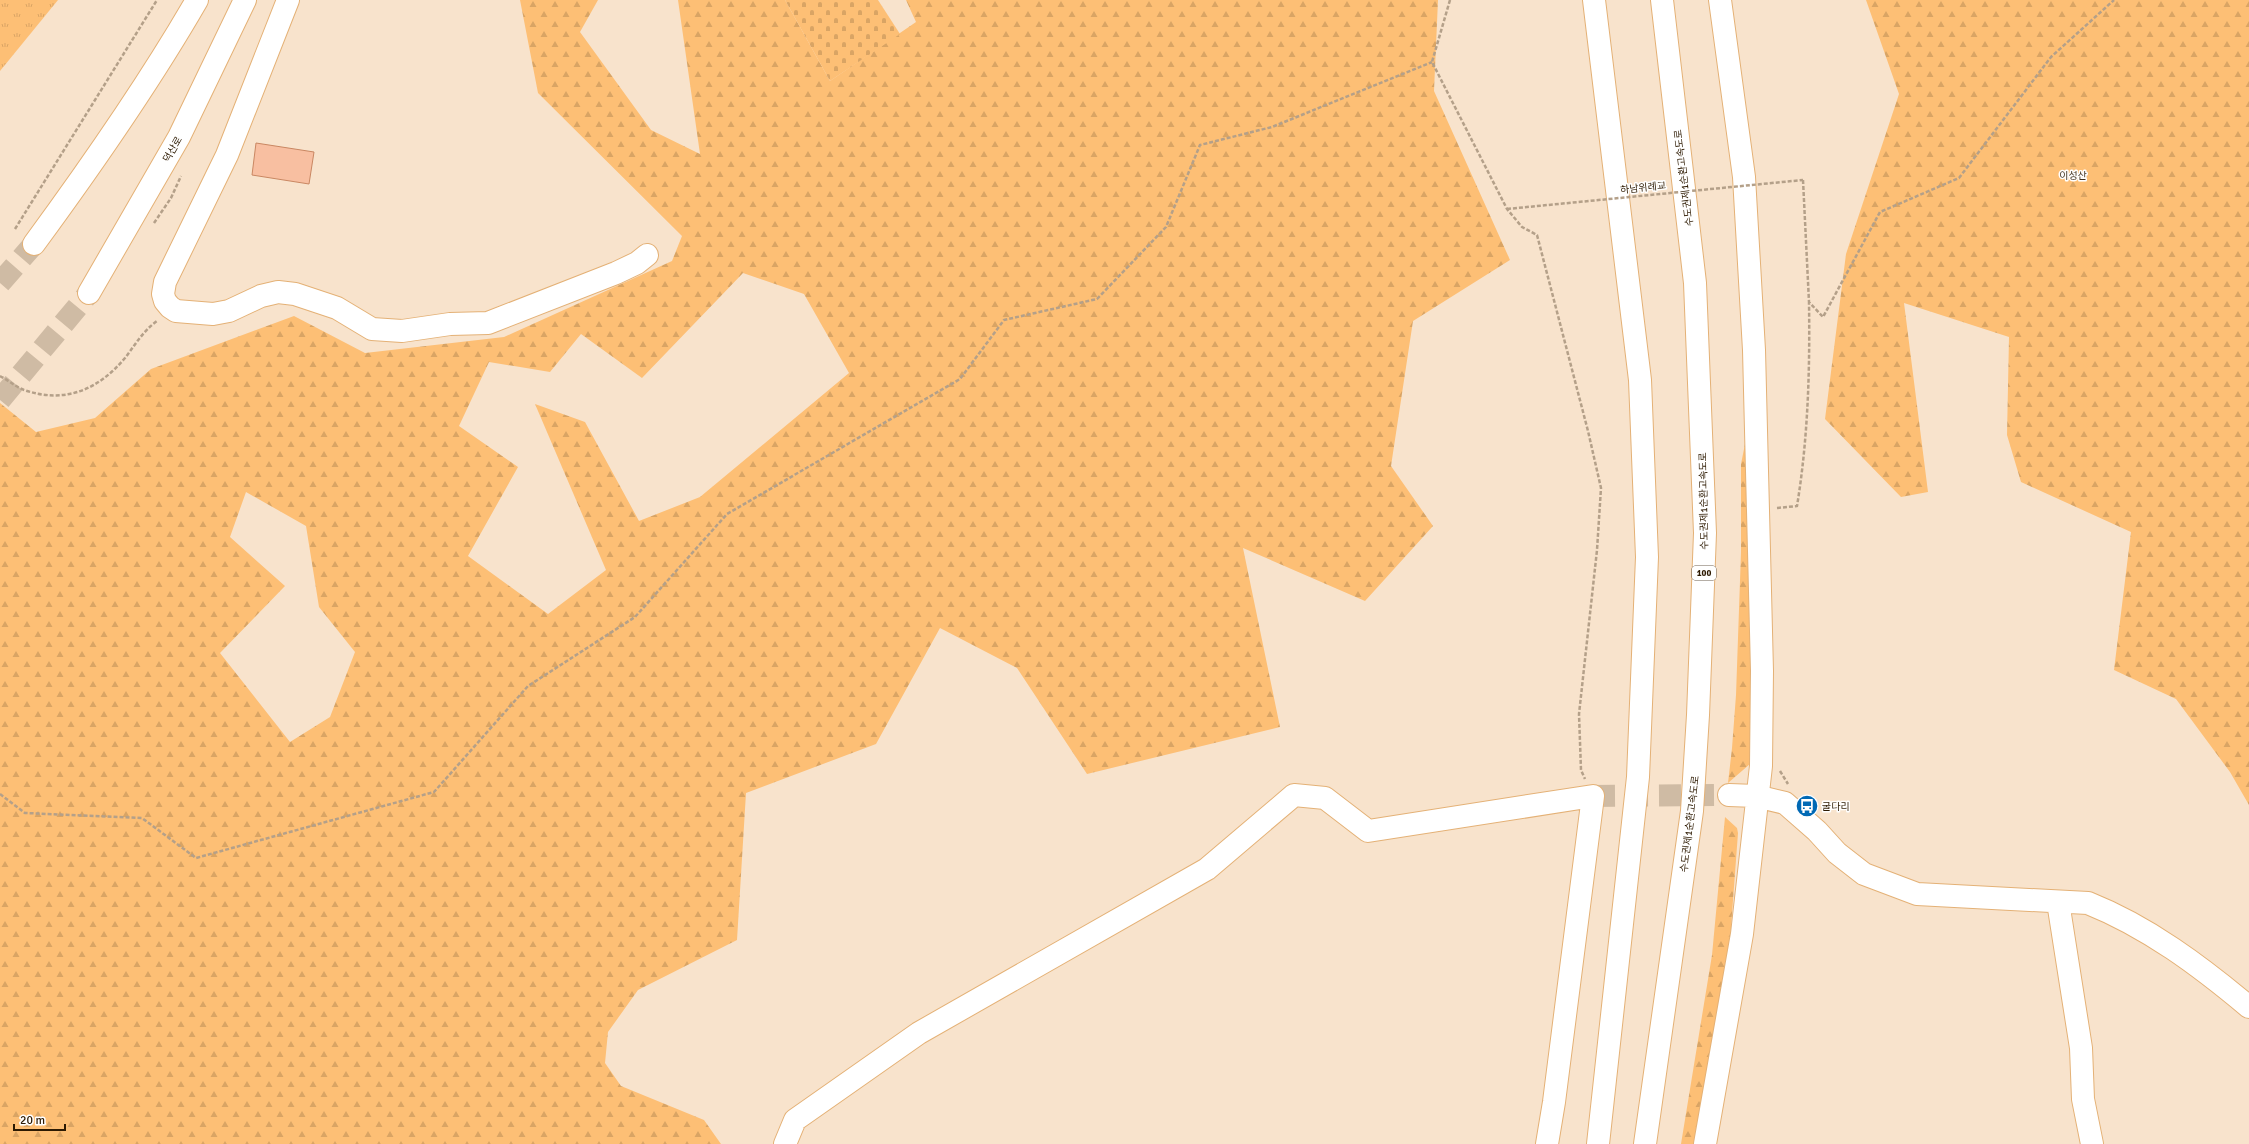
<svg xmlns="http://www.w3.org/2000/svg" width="2249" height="1144" font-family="Signika,'Noto Sans KR',sans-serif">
  <defs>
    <pattern id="grass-tufts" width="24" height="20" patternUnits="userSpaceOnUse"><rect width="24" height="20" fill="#fdbf75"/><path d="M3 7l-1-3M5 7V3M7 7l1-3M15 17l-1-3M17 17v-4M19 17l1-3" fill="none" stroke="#d9a464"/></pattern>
    <pattern id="forest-firs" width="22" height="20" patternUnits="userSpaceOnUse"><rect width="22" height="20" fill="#fdbf75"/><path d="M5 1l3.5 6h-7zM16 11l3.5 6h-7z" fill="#d9a464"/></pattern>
    <pattern id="cemetery-stones" width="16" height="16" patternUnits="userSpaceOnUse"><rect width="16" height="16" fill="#fdbf75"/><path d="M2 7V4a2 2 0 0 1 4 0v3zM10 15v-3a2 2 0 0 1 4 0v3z" fill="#d9a464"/></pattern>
  </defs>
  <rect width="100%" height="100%" fill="#f8e3cc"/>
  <path fill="url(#grass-tufts)" d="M0 0H58L0 71Z"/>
  <path fill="url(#forest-firs)" fill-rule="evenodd" d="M520 0H598L580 32 651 130 700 154 678 0H785L830 81 916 22 906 0H1438L1434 91 1510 260 1413 321 1391 466 1433 526 1365 601 1243 548 1280 727 1087 774 1017 668 940 628 876 744 746 793 737 940 638 990 608 1032 605 1063 621 1086 704 1120 721 1144H0V403L36 432 95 418 151 369 294 316 365 353 504 337 672 261 682 236 538 93ZM743 273 804 294 849 373 700 497 639 521 585 422 535 404 606 570 548 614 468 556 518 467 459 426 489 362 550 372 581 334 642 378ZM246 492 306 526 319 607 355 652 330 717 290 742 220 653 285 586 230 537Z
    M1866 0H2249V805L2230 772 2176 699 2114 670 2131 532 2021 482 2007 435 2009 337 1904 303 1928 492 1901 497 1825 419 1846 254 1899 94Z
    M1745 444 1753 736 1750 764 1728 783 1732 748 1736 695 1741 552V464Z
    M1725 817 1737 828 1738 833 1729 954 1695 1144H1681L1712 955Z"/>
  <path fill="url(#cemetery-stones)" d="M785 0H878L900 34 830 81Z"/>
  <path fill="#f8bfa1" stroke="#c98762" d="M256 143 314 152 309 184 252 175Z"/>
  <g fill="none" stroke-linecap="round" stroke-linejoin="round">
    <path stroke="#cfbba4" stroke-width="22" stroke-dasharray="22 11" stroke-linecap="butt" d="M1593 796 1729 795"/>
    <path stroke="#cfbba4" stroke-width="22" stroke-dasharray="22 11" stroke-linecap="butt" d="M0 283 34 244
      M0 400 89 293"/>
    <g stroke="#e4b176" stroke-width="24">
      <path id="minor" d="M288 0 227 155 165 282 163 294 165 301 170 307 176 311 213 314 229 311 261 296 278 292 295 294 337 308 372 329 402 331 450 324 488 323 616 273 637 263 647 255
        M1729 795 1756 796 1785 803 1817 831 1837 853 1864 874 1917 894 2088 903C2148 927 2200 966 2249 1007
        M2058 902 2081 1048 2083 1099 2092 1144
        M785 1144 795 1120 919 1033 1207 869 1294 795 1325 798 1368 831 1593 796 1554 1102 1547 1144
        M1705 1144 1742 934 1761 766 1762 671 1754 350 1744 177 1720 0"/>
    </g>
    <g stroke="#e4b176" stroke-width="24">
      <path id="major" d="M34 244C92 165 148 85 197 0
        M89 293 179 137 245 0"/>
    </g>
    <g stroke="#e4b176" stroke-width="24">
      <path id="highway" d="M1594 0 1640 380 1647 557 1638 777 1598 1144
        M1645 1144 1692 811 1698 715 1705 533 1695 283 1662 0"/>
    </g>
    <path stroke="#b4a089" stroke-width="2.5" stroke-dasharray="4 2" stroke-linecap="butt" d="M1450 0 1432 62 1507 209 1522 227 1537 235 1588 431 1601 488 1597 550 1579 714 1581 770 1585 779
      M1803 180 1809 302 1823 317 1880 212 1959 178 2051 57 2114 0
      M154 223 171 198 181 176
      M15 229 157 0
      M0 376C8 380 16 387 24 390 65 404 98 390 125 358 135 345 143 331 157 321
      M1777 508 1797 506C1808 439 1810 371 1809 302
      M1780 771 1788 784
      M0 794 25 813 142 818 196 858 434 792 528 686 635 617 727 514 960 379 1004 320 1097 299 1166 227 1200 145 1272 127 1432 62"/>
    <use href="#minor" stroke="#fff" stroke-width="22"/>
    <use href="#major" stroke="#fff" stroke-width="22"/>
    <use href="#highway" stroke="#fff" stroke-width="22"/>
    <path stroke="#b4a089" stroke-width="2.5" stroke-dasharray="4 2" stroke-linecap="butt" d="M1507 209 1803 180"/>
  </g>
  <defs>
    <g id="bus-disc" transform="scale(1.15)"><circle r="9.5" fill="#0069b5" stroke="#fff"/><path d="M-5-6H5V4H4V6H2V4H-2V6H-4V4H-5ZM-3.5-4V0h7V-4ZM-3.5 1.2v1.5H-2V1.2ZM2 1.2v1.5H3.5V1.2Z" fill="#fff"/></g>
  </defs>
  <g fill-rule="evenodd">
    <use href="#bus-disc" x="1807" y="806"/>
  </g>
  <g text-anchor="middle" stroke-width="3" stroke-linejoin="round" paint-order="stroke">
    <rect fill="#fff" stroke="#6c5f4e" stroke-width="1" x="1692" y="566" width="24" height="14" rx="3"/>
    <g font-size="9" font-weight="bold" fill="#2d1a02">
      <text x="1704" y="576">100</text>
    </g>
    <g font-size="10" fill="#2d1a02" stroke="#fff">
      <text transform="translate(172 149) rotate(-60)" y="4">덕산로</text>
      <text transform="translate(1683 178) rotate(-97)" y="4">수도권제1순환고속도로</text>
      <text transform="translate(1643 187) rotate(-6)" y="4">하남위례교</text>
      <text transform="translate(1703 501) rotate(-91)" y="4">수도권제1순환고속도로</text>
      <text transform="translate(1689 824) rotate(-83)" y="4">수도권제1순환고속도로</text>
    </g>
    <g font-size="10" fill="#41301d" stroke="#fff">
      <text x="2073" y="179">이성산</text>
    </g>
    <g font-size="10" fill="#2d1a02" stroke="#fff" text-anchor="start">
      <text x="1822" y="810">굴다리</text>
    </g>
  </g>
  <path d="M14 1124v6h51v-6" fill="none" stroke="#2d1a02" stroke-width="2"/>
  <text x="20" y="1124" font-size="12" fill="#2d1a02" stroke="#ffffff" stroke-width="3" paint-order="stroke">20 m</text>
</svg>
